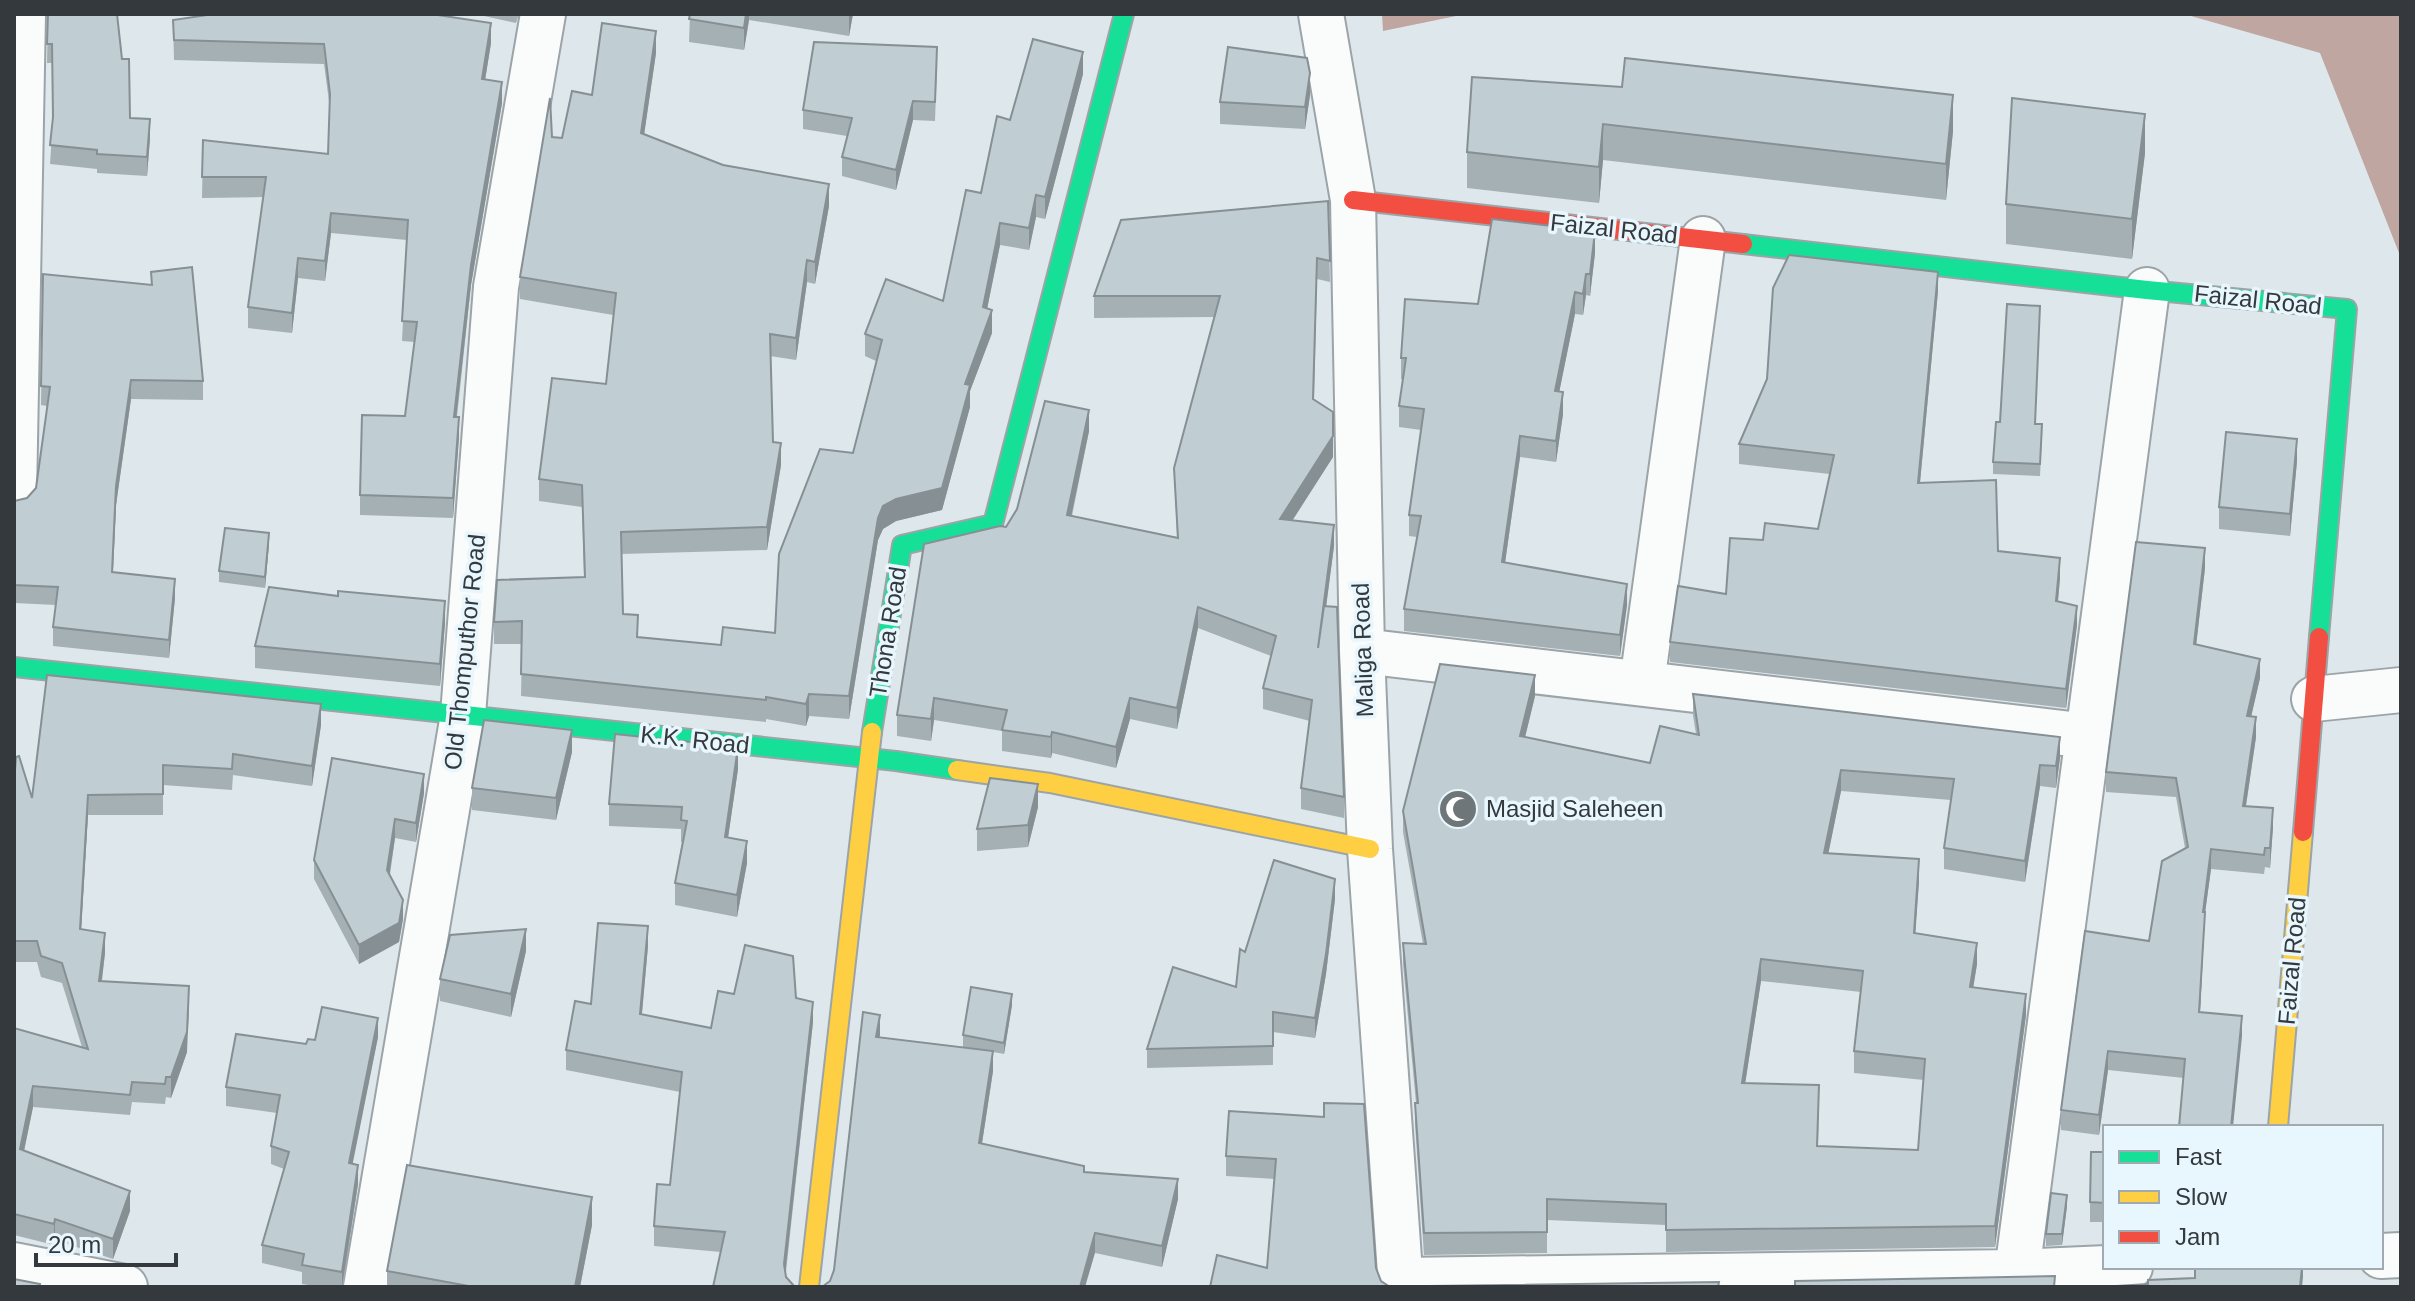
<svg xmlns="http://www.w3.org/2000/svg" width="2415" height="1301" font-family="Helvetica,sans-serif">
  <rect width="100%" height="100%" fill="#dee8ec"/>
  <path fill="#c0a6a1" d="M1382 14H1466L1383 31Z
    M2184 14H2401V258L2320 53Z"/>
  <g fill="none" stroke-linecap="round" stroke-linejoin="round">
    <g stroke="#9ca4a7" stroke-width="48">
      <path id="street" d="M1321 14 1353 200 1362 651 1370 849 1401 1287
        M14 495 23 14
        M1362 651 2088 736
        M1642 683 1703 239
        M2314 699 2401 690
        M2381 1256 2401 1255
        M14 1265 125 1287
        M2017 1272 2147 290
        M1401 1280 2017 1272 2130 1267
        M366 1287 463 715 496 287 543 14"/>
    </g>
    <g stroke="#9ca4a7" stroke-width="22">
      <path id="fast" d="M1743 244 2147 290 2347 309 2319 637
        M14 667 896 761 957 770
        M872 732 902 545 993 524 1124 14"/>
    </g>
    <g stroke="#9ca4a7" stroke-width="22">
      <path id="slow" d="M957 770 1050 783 1370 849
        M2278 1127 2303 832
        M809 1287 872 732"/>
    </g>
    <g stroke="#9ca4a7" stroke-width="22">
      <path id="jam" d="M1353 200 1743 244
        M2303 832 2319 637"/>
    </g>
    <use href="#street" stroke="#fafcfc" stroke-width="44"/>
    <use href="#fast" stroke="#16e098" stroke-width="18"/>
    <use href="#slow" stroke="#ffcf43" stroke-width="18"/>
    <use href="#jam" stroke="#f24e42" stroke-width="18"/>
  </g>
  <path fill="#a5b0b5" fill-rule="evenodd" d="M48 14 122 59 130 118 150 138 147 176 97 173V169L50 164 53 120 52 63H47Z
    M475 14H519L516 23Z
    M690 14H853L849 36 749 20 744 50 689 42Z
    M173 20 491 43 485 80 502 103 471 285 457 417 459 437 453 518 360 515V495L405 416 415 342 402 341 407 240 331 233 325 281 298 278 292 333 248 328V307L264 197 202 198 203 140 328 154 330 109 324 64 174 60Z
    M656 53 644 134 829 206 815 284 807 282 796 360 770 356 773 442 781 465 767 550 621 554 623 614 638 637 721 645 775 633 853 453 876 361 865 356V334L943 301 981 193 1010 120 1083 74 1045 219 1036 217 1029 250 1000 245 987 309 992 333 970 391V407L942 510 896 521 883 529 878 540 849 719 809 716 806 726 766 719V722L521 696 522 644H494V622L584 577 582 507 539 501V479L606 384 613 315 520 299V277L552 137 562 138 592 95Z
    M937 66 935 121 913 120 896 190 842 176V157L847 136 803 129V110Z
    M1472 77 1953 131 1946 200 1603 160 1599 203 1467 188V152Z
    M1310 95 1305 129 1220 124V102Z
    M2145 153 2132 259 2006 244V204Z
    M1328 201 1330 282 1317 279 1314 400 1333 457 1292 520 1334 546 1326 606 1344 797V818L1301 809V788L1310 721 1263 709V688L1271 656 1198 628 1177 729 1130 719 1116 768 1052 753 1051 758 1002 751V731L934 720 931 741 897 736V715L1006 527 1089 431 1072 516 1177 537 1174 468 1214 317 1094 318V296Z
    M1595 253 1590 296 1586 295 1583 315 1575 314 1559 392 1563 414 1556 462 1520 457 1505 563 1627 605 1620 656 1404 631V609L1417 537 1409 536V515L1421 430 1399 427V406L1403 380 1401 379V358L1478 304Z
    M151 272 203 381V400L131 399 116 505 113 573 175 598 169 658 53 646V627L56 605 14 603V501L27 498 36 488 47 406 41 405 43 274 151 285Z
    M1938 291 1920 483 1998 551 2060 578 2058 602 2077 625 2066 708 1670 662V642L1726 594 1763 540 1818 529 1830 474 1739 464V444Z
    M2036 424 2042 435 2040 476 1993 474V462Z
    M2297 461 2290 536 2219 529V507Z
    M269 544 265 588 219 582V571Z
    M2205 568 2196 645 2260 678 2251 716 2256 737 2246 806 2273 827 2270 868 2265 867 2264 874 2211 869 2205 913 2200 1012 2242 1036 2184 1078 2108 1070 2099 1135 2061 1130V1110L2149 941 2185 848 2176 797 2106 792V772Z
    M338 596 445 623 440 686 255 668V646Z
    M1693 694 2060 758 2056 788 2040 786 2025 882 1944 869V848L1951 800 1841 791 1828 854 1919 881 1915 933 1977 964 1973 987 2026 1015 1995 1247 1666 1252V1225L1547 1220V1253L1424 1255 1415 1124V1103H1416L1403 964V943L1423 944 1403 832V811L1535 696 1525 737 1650 763 1696 734 1693 715ZM1761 981 1861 992 1854 1051V1073L1924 1080 1918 1150 1818 1146 1819 1106 1745 1083Z
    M321 725 312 786 233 775 232 790 163 785V815H88L81 929 105 953 102 981 187 1052 171 1098 166 1097 165 1104 132 1102 130 1115 33 1107 24 1151 130 1211 113 1259 55 1240 54 1245 14 1235V1028L82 1047 62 983 41 977 37 962H14V784L32 798Z
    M572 752 556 820 472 810V788Z
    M738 769 728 837 747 863 737 917 675 905V883L682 842H681V829L609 826V804Z
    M424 793 416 842 395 838 390 875 403 919 399 942 359 964 314 879V860Z
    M1038 807 1028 847 977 851V829Z
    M1335 899 1326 974 1315 1038 1273 1032V1065L1147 1068V1049L1236 987 1245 952Z
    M648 946 642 1014 711 1028 734 994 796 998 813 1022 786 1272 721 1252 654 1246V1226L670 1185 680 1092 566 1070V1050L591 1004Z
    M526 951 511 1017 440 1001V979Z
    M1012 1005 1004 1054 993 1052V1071L982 1143 1178 1199 1162 1267 1095 1253 830 1281 834 1270 879 1037 963 1047V1035Z
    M378 1037 352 1164 358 1184 343 1287H321L302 1284V1272L262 1263V1245L284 1169 271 1164V1146L277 1113 226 1106V1087L315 1040Z
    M1324 1117 1376 1268 1381 1281 1267 1268 1275 1179 1226 1176V1156Z
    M2105 1152V1222H2090V1202Z
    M2067 1206 2062 1245 2046 1246V1234Z
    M592 1225 580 1287H387V1271Z"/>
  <path fill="#869094" d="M746 14H749V20L744 50V28Z
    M849 14H853L849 36Z
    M491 23V43L482 99V79Z
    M656 31V53L641 156V133Z
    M1083 52V74L1045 219V197Z
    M1310 73V95L1305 129V107Z
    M502 82V103L471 285 454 437V417L471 265Z
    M1953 95V131L1946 200V164Z
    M913 101V120L896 190V170Z
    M2145 114V153L2132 259V219Z
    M150 119V138L147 176V157Z
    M1603 124V160L1599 203V167Z
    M829 184V206L815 284V262Z
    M1036 195V217L1029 250V228Z
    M331 213V233L325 281V261Z
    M1000 223V245L983 329V307Z
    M1595 231V253L1590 296V274Z
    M298 258V278L292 333V313Z
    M807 260V282L796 360V338Z
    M1938 272V291L1918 503V483Z
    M1586 274V295L1583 315V294Z
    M1575 292V314L1555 413V391Z
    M992 310V333L970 391V407L942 510 896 521 883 529 878 540 849 719V696L878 518 883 506 965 384Z
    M131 380V399L116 505 112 591 116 486Z
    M1563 392V414L1556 462V441Z
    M1089 410V431L1067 536V515Z
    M459 417V437L453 518V498Z
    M1333 436V457L1280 540V519Z
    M1520 436V457L1502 584V562Z
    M2297 439V461L2290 536V514Z
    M781 443V465L767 550V527Z
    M1334 525V546L1318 669V648Z
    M269 533V544L265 588V577Z
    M2205 548V568L2194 664V644Z
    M2060 558V578L2056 621V601Z
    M175 579V598L169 658V640Z
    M1627 584V605L1620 656V635Z
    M445 601V623L440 686V664Z
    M2077 606V625L2066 708V689Z
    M1198 607V628L1177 729V708Z
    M2260 659V678L2247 735V716Z
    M1535 675V696L1520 758V736Z
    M809 694V716L806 726V704Z
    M934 698V720L931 741V719Z
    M1130 698V719L1116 768V747Z
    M321 704V725L312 786V766Z
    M2256 717V737L2243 825V806Z
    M572 730V752L556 820V798Z
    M1052 732V753L1051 758V737Z
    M2060 737V758L2056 788V766Z
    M738 747V769L725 859V837Z
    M2040 765V786L2025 882V861Z
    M1841 770V791L1824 875V853Z
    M424 774V793L416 842V823Z
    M1038 784V807L1028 847V825Z
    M88 795V815L80 950V929Z
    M2273 808V827L2270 868V848Z
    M395 819V838L387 889V870Z
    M747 841V863L737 917V895Z
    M2211 849V869L2205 913 2199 1032 2203 912Z
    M1919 859V881L1914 954V933Z
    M1335 879V899L1326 974 1315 1038V1018Z
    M403 900V919L399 942 359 964V945Z
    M648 926V946L640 1034V1014Z
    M526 929V951L511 1017V994Z
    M105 933V953L99 1001V981Z
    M1977 943V964L1970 1008V987Z
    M1761 959V981L1742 1104V1083Z
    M1012 994V1005L1004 1054V1043Z
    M2026 994V1015L1995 1247V1226Z
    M813 1002V1022L784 1284V1264Z
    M189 1006 187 1052 171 1098V1077Z
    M880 1015V1035L876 1057V1037Z
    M2242 1016V1036L2233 1127H2231Z
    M378 1018V1037L349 1182V1163Z
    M993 1051V1071L979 1163V1143Z
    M2108 1051V1070L2099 1135V1115Z
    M33 1086V1107L20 1170V1149Z
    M358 1165V1184L342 1287V1272Z
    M1178 1179V1199L1162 1267V1246Z
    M130 1191V1211L113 1259V1239Z
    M2067 1195V1206L2062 1245V1234Z
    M592 1197V1225L580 1287H575Z
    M55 1219V1240L54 1245V1224Z
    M1095 1233V1253L1085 1287H1080Z
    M2302 1267H2303V1277L2302 1287H2300Z"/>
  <path fill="#c0cdd3" stroke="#869094" stroke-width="2" fill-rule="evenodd" d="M48 14H117L122 59H129L130 118 150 119 147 157 97 154V150L50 145 53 117 52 44H47Z
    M214 14H431L491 23 482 79 502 82 471 265 454 417H459L453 498 360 495 362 415 405 416 417 322 402 321 408 220 331 213 325 261 298 258 292 313 248 307 266 177H202L203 140 328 154 330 94 324 44 174 40 173 20Z
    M690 14H746L744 28 689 19Z
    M602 23 656 31 641 133 723 165 829 184 815 262 807 260 796 338 770 334 773 442 781 443 767 527 621 532 623 614 638 615 637 637 721 645 723 627 775 633 779 554 820 449 853 453 882 340 865 334 886 279 943 301 966 190 981 193 997 116 1010 120 1033 39 1083 52 1045 197 1036 195 1029 228 1000 223 983 307 992 310 965 384 970 385 942 488 896 499 883 506 878 518 849 696 809 694 806 704 766 697V700L521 674 522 621 494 622 497 580 585 577 582 485 539 479 552 378 606 384 616 293 520 277 550 98 552 137 562 138 572 91 592 95Z
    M814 42 937 47 935 102 913 101 896 170 842 157 852 118 803 110Z
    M1228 47 1307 58 1310 73 1305 107 1220 102Z
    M1625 58 1953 95 1946 164 1603 124 1599 167 1467 152 1472 77 1622 87Z
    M2012 98 2145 114 2132 219 2006 204Z
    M1328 201 1330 261 1317 258 1313 399 1333 412V436L1280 519 1334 525 1318 648 1324 606 1337 607 1344 797 1301 788 1312 700 1263 688 1276 636 1198 607 1177 708 1130 698 1116 747 1052 732 1051 737 1002 730 1007 710 934 698 931 719 897 715 924 544 1000 526 1006 527 1017 509 1045 401 1089 410 1067 515 1178 538 1174 468 1220 296H1094L1121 220Z
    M1492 219 1595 231 1590 274H1586L1583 294 1575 292 1555 391 1563 392 1556 441 1520 436 1502 562 1627 584 1620 635 1404 609 1421 516 1409 515 1424 409 1399 406 1406 358H1401L1405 299 1478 304Z
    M1789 255 1938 272 1918 483 1996 480 1998 551 2060 558 2056 601 2077 606 2066 689 1670 642 1678 586 1726 594 1730 538 1763 540 1765 523 1818 529 1834 455 1739 444 1767 379 1773 288Z
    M192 267 203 381 131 380 116 486 112 572 175 579 169 640 53 627 58 587 14 585V501L27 498 36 488 50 387 41 386 43 274 152 285 151 272Z
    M2007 304 2040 306 2035 424H2042L2040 464 1993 462 1996 422H2000Z
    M2226 432 2297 439 2290 514 2219 507Z
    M225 528 269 533 265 577 219 571Z
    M2136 542 2205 548 2194 644 2260 659 2247 716 2256 717 2243 806 2273 808 2270 848H2265L2264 855 2211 849 2203 912H2205L2199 1012 2242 1016 2231 1127H2179L2185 1059 2108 1051 2099 1115 2061 1110 2085 931 2149 941 2162 861 2188 847 2176 778 2106 772Z
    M269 587 338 596V591L445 601 440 664 255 646Z
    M1440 664 1535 675 1520 736 1650 763 1660 726 1699 735 1693 694 2060 737 2056 766 2040 765 2025 861 1944 848 1954 779 1841 770 1824 853 1919 859 1914 933 1977 943 1970 987 2026 994 1995 1226 1666 1230V1204L1547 1199V1232L1424 1233 1415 1103H1418L1403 943 1426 944 1403 811ZM1761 959 1863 971 1854 1051 1925 1059 1918 1150 1817 1146 1819 1085 1742 1083Z
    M47 675 321 704 312 766 233 754 232 769 163 765V794L88 795 80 929 105 933 99 981 189 986 187 1032 171 1077H166L165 1084 132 1082 130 1095 33 1086 20 1149 130 1191 113 1239 55 1219 54 1224 14 1214V1028L88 1049 62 963 41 956 37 941H14V784L16 757 19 756 32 798Z
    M484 720 572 730 556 798 472 788Z
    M615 734 738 747 725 837 747 841 737 895 675 883 687 821 681 820 682 807 609 804Z
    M332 758 424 774 416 823 395 819 387 870 403 900 399 923 359 945 314 860Z
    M990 778 1038 784 1028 825 977 829Z
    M1274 860 1335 879 1326 954 1315 1018 1273 1012V1046L1147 1049 1173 967 1236 987 1240 949 1245 952Z
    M598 923 648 926 640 1014 711 1028 718 991 734 994 745 945 793 956 796 998 813 1002 784 1264 786 1277 795 1287H713L725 1232 654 1226 657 1184 670 1185 682 1072 566 1050 575 1001 591 1004Z
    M526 929 511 994 440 979 450 935Z
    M971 987 1012 994 1004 1043 963 1035Z
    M322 1007 378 1018 349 1163 358 1165 342 1272 302 1265 304 1254 262 1245 289 1152 271 1146 280 1095 226 1087 236 1034 306 1044 308 1039 315 1040Z
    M863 1012 880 1015 876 1037 993 1051 979 1143 1084 1166V1172L1178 1179 1162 1246 1095 1233 1080 1287H822L830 1281 834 1270Z
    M1324 1103 1364 1104 1376 1268 1381 1281 1390 1287H1210L1217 1255 1267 1268 1276 1159 1226 1156 1229 1111 1324 1117Z
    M2091 1152H2105V1203L2090 1202Z
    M407 1165 592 1197 575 1287H474L387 1271Z
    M2051 1193 2067 1195 2062 1234H2046Z
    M2195 1267H2302L2300 1287H2101L2148 1284V1280L2195 1278Z
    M2055 1276 2054 1287H1795V1281Z
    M14 1279 40 1284 39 1287H14Z
    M1719 1282 1718 1287 1428 1286Z"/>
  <defs>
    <g id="mosque-disc" transform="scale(2)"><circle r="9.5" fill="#6f767a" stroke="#e8f6fd"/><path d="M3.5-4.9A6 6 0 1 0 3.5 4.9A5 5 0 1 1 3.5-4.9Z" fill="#fff"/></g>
  </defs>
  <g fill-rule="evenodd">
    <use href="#mosque-disc" x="1458" y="809"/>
  </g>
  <g text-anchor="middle" stroke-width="7" stroke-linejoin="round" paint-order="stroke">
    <g font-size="24" fill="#33393d" stroke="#e8f6fd">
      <text transform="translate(1614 229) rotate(6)" y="8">Faizal Road</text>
      <text transform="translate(2258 300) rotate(6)" y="8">Faizal Road</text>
      <text transform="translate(888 632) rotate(-81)" y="8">Thona Road</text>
      <text transform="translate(1363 650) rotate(-92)" y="8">Maliga Road</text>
      <text transform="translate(465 652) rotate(-84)" y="8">Old Thomputhor Road</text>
      <text transform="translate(695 740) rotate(6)" y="8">K.K. Road</text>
      <text transform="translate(2292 961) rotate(-85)" y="8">Faizal Road</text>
    </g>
    <g font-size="24" fill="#33393d" stroke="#e8f6fd" text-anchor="start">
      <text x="1486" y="817">Masjid Saleheen</text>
    </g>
  </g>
  <rect width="2415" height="1301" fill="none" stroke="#33393d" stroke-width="32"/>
  <rect x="2103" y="1125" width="280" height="144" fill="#e8f6fd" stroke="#a0aab0" stroke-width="2"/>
  <rect x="2119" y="1151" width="40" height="12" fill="#16e098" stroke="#a0aab0" stroke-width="2"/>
  <text x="2175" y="1165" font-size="24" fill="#33393d">Fast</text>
  <rect x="2119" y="1191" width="40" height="12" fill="#ffcf43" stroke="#a0aab0" stroke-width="2"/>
  <text x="2175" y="1205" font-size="24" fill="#33393d">Slow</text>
  <rect x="2119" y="1231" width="40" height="12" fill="#f24e42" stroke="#a0aab0" stroke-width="2"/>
  <text x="2175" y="1245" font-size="24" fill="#33393d">Jam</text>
  <path d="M36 1253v12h140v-12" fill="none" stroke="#33393d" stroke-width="4"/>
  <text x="48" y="1253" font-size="24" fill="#33393d" stroke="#e8f6fd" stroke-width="6" paint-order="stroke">20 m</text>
</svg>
